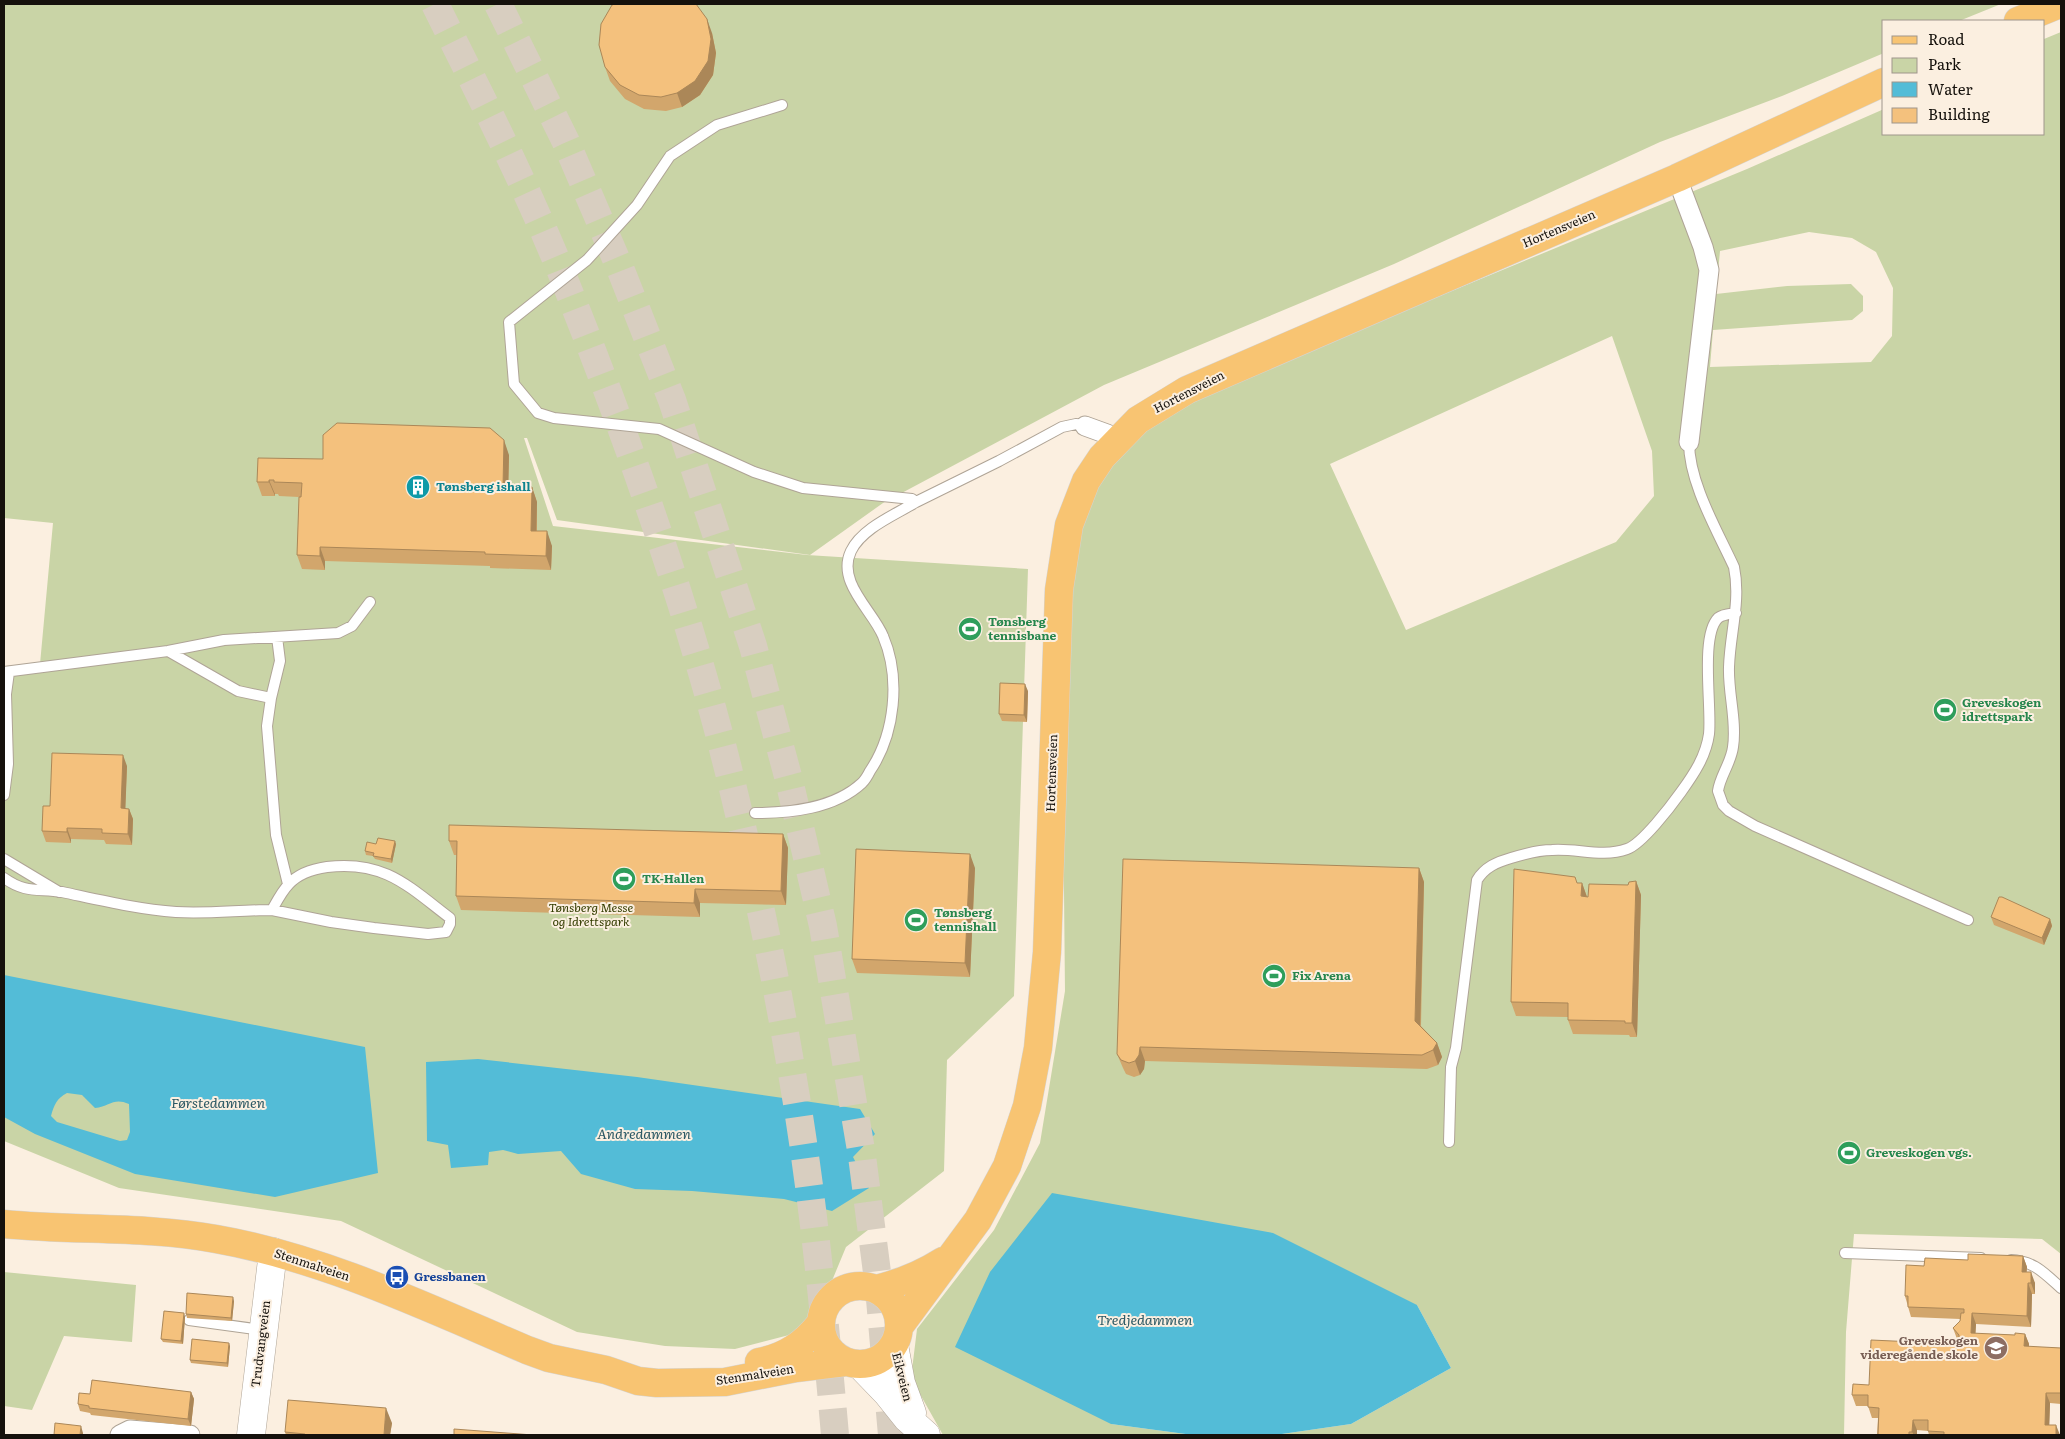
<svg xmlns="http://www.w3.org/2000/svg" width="2065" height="1439" font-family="Literata,serif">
  <rect width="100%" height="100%" fill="#fbefe0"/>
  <path fill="#c9d4a6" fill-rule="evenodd" d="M4 4H2001L1959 21H1884V53L1782 96 1660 142 1394 264 1104 385 883 503 810 555 557 520 527 438H524L553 526 807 555 1028 569 1014 996 947 1060 944 1171 846 1247 824 1300 793 1334 735 1349 665 1346 577 1332 341 1221 119 1188 4 1141V673L40 664 53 523 4 518Z
    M2061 32V1254L2042 1239 1854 1234 1846 1332 1844 1435H1275L1351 1424 1451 1368 1417 1305 1111 1424 1193 1435H943L911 1378 917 1329 994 1230 1040 1143 1065 991 1062 691 1070 537 1106 465 1178 404 1747 169 1884 109V134H2044V39ZM1809 232 1852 238 1876 252 1893 288 1892 336 1871 362 1710 367 1713 330 1852 320 1863 311V296L1851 284 1787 286 1716 294 1720 251ZM1612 336 1652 451 1654 496 1616 542 1406 630 1330 464Z
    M4 1272 136 1285 132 1342 64 1336 32 1410 4 1406Z"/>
  <path fill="#53bcd7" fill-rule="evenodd" d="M4 975 365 1047 378 1173 275 1197 135 1174 35 1134 4 1117ZM67 1093 82 1095 95 1108C110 1106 114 1097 129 1104L130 1132 127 1140 120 1141 57 1122 51 1116C54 1105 57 1098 67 1093Z
    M478 1059 637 1077 860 1109 875 1134 853 1157 869 1188 832 1211 784 1199 692 1191 635 1189 581 1174 561 1151 518 1154 503 1150 489 1152 488 1165 451 1168 448 1145 427 1141 426 1062Z
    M1052 1193 1273 1233 1417 1305 1451 1368 1351 1424 1275 1435H1193L1111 1424 955 1347 990 1272Z"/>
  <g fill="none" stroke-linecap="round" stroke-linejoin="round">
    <path stroke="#d8cec0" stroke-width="28" stroke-dasharray="28 14" stroke-linecap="butt" d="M435 4C478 91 523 179 560 269 629 441 692 617 735 797 756 885 775 973 790 1062 812 1185 824 1310 835 1435
      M498 4 566 142 620 268 672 400 753 646 789 780 823 926 862 1156 879 1288 892 1435"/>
    <g stroke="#afa496" stroke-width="12">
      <path id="service" d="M782 105 717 125 670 156 637 205 587 260 509 322 514 384 538 413 554 418 659 429 754 472 803 488 912 499 916 502 999 461 1062 427 1076 424 1085 426
        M1689 442C1689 483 1717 530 1734 567 1741 601 1730 633 1729 667 1728 693 1737 721 1733 747 1731 763 1720 776 1718 791L1723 805 1729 811 1755 826 1968 920
        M168 651 238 691 271 698 267 726 276 835 288 884
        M4 672 168 651 224 640 338 633 352 626 370 602
        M271 698 280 661 277 637
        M4 795 8 764 6 694 9 672
        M755 813C790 813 834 809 862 783 865 780 868 775 870 771 895 734 901 678 883 636 873 611 836 582 851 551 862 528 895 515 916 502
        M4 859 59 892
        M4 878C26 894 39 888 62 892 100 900 137 909 176 912 207 914 240 910 272 910 277 901 282 891 289 884 298 874 313 869 327 867 384 860 408 886 450 918V924L446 932 428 934 374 928 331 922 272 910
        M1449 1142 1451 1067 1456 1048 1477 880C1485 867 1497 862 1511 858 1524 854 1538 850 1552 850 1577 848 1602 858 1627 849 1642 844 1671 806 1681 792 1694 774 1706 756 1709 734 1712 708 1700 636 1718 618 1723 614 1729 614 1736 613
        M1845 1253 1981 1258
        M2011 1260C2034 1261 2044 1273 2061 1288
        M189 1320 262 1330"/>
    </g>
    <g stroke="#afa496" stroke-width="21">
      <path id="minor" d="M1677 178 1703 247 1709 270 1689 442
        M1085 426 1107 434 1116 441
        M120 1435 130 1430 190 1435"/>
    </g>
    <g stroke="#afa496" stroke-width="29">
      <path id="secondary" d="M894 1345 901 1383 912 1413
        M860 1365 887 1393 907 1418 926 1435
        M251 1435 273 1252"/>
    </g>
    <g stroke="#d5d4d3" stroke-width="29">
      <path id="primary" d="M2018 21 2060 4
        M4 1224C74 1231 146 1226 216 1239 324 1258 426 1307 527 1350L549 1358 606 1370 638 1381 657 1383 725 1382 796 1368 846 1362
        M821 1325a39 39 0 1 1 78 0a39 39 0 1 1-78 0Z
        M876 1289C901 1283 921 1275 943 1261
        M899 1327 978 1220 1007 1166 1027 1106 1038 1048 1047 952 1059 590 1069 525 1086 481 1102 457 1138 420 1187 390 1677 178 1884 82
        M759 1362C786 1357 804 1344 820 1324"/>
    </g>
    <use href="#service" stroke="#fff" stroke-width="10"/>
    <use href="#minor" stroke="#fff" stroke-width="19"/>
    <use href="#secondary" stroke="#fff" stroke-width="28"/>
    <use href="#primary" stroke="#f8c472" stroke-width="28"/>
  </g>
  <path fill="#d2a66c" d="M712 33 716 53 713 75 700 95 682 107 666 111 644 109 625 99 610 81 605 67Z
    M509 455 508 487H532L537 502V531L552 546 551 570 490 568V566L325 561V570L302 569 297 555 299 497 279 496 278 494H275V496H262L257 482 323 459Z
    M1028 691 1027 722 1002 721 999 714Z
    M127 766 125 809H129L133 819 132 845 106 844 104 840 71 839V843L46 842 42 831 50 806Z
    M783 834 788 848 786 905 700 903V917L461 910 456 896 457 855H454L449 841Z
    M376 844H396L392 863 375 859 373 856 366 855 365 851Z
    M975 868 970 977 857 973 852 959Z
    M1419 868 1424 882 1421 1026 1437 1043 1442 1057 1438 1065 1427 1069 1145 1061 1144 1069 1140 1075 1134 1077 1126 1074 1123 1068 1117 1054Z
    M1636 881 1641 895 1637 1037H1630L1629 1035 1573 1034 1568 1020V1017L1516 1016 1511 1002 1577 883H1582L1587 897H1588L1628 885Z
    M1991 917 2050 919 2052 926 2044 945 1994 925Z
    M2023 1256 2027 1267 2026 1272 2035 1283V1294H2032L2031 1327 1976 1324 1975 1334 2015 1335 2025 1334 2029 1344V1347L2061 1348V1404L2050 1403 2049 1425 2060 1435H1929L1928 1431 1917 1430V1435H1877L1878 1418H1872L1868 1406H1856L1852 1395 1869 1385 1959 1344V1341L1957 1339 1953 1328 1960 1321V1319L1911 1317 1905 1296 1924 1266 1968 1260Z
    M234 1301 232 1321 187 1318 186 1314Z
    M185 1317 183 1344 163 1342 161 1339Z
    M230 1346 228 1367 191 1363 190 1360Z
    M191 1392 194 1399 191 1426 91 1415 90 1413 80 1411 78 1404 90 1394Z
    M392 1423 390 1435H286L285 1432Z"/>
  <path fill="#ab8758" d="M707 19 712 33 716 53 713 75 700 95 682 107 677 93Z
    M504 440 509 455 508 501 503 487Z
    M269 480 275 494V496L269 482Z
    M532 487 537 502 536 545 531 531Z
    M547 531 552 546 551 570 546 556Z
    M320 547 325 561V570L320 556Z
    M1025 684 1028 691 1027 722 1024 715Z
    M123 755 127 766 125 819 121 808Z
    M129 809 133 819 132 845 128 834Z
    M67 828 71 839V843L67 832Z
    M783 834 788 848 786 905 781 891Z
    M395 841 396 844 392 863 391 859Z
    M970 854 975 868 970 977 965 963Z
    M1419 868 1424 882 1420 1035 1415 1021Z
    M1636 881 1641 895 1637 1037 1632 1023Z
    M1582 883 1587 897V911L1580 891Z
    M695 889 700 903V917L694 903Z
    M2050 919 2052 926 2044 945 2042 938Z
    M1437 1043 1442 1057 1438 1065 1433 1050Z
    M1140 1047 1145 1061 1144 1069 1140 1075 1135 1061Z
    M2023 1256 2027 1267 2026 1283 2022 1272Z
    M2031 1272 2035 1283V1294L2031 1283Z
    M2028 1283 2032 1294 2031 1327 2027 1316Z
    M233 1297 234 1301 232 1321 231 1318Z
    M184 1313 185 1317 183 1344 181 1341Z
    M1972 1313 1976 1324 1975 1344 1971 1333Z
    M2025 1334 2029 1344 2028 1357 2024 1346Z
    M229 1343 230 1346 228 1367 227 1363Z
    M191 1392 194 1399 191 1426 188 1419Z
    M2046 1393 2050 1403 2049 1435 2045 1425Z
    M386 1408 392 1423 390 1435H384Z
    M1913 1420 1917 1430V1435H1914L1912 1432Z
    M2056 1425 2060 1435H2056Z
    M81 1426 83 1433V1435H80Z"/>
  <path fill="#f4c17d" stroke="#ab8758" d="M614 4H696L707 19 711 39 708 61 695 81 677 93 661 97 639 95 620 85 605 67 599 45 601 24 612 5Z
    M337 423 490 428 504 440 503 487H532L531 531H547L546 556 485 554V552L320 547V556L297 555 299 497H301L302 483 274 482V480H269V482H257L258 458 323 459V435Z
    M1000 683 1025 684 1024 715 999 714Z
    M52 753 123 755 121 808 129 809 128 834 102 833V829L67 828V832L42 831 43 806H50Z
    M449 825 783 834 781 891 695 889 694 903 456 896 457 841H449Z
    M378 838 395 841 391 859 373 856 374 853 365 851 367 842 376 844Z
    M856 849 970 854 965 963 852 959Z
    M1123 859 1419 868 1415 1021 1437 1043 1433 1050 1422 1055 1140 1047 1139 1055 1135 1061 1129 1063 1121 1060 1117 1054Z
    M1514 869 1575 877 1577 883H1582L1581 896 1588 897 1589 884 1628 885 1629 882 1636 881 1632 1023H1625V1021L1568 1020V1003L1511 1002Z
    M1999 897H2002L2050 919 2042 938 1991 917Z
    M1968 1254 2023 1256 2022 1272H2031V1283H2028L2027 1316 1972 1313 1971 1333 2015 1335V1333L2025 1334 2024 1346 2061 1348V1393H2046L2045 1425H2056V1435H1944V1432L1928 1431V1420H1913L1912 1432H1909V1435H1878L1879 1408 1868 1407V1395H1852L1853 1384 1869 1385 1871 1340 1959 1344V1335L1953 1328 1960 1321 1961 1313H1964V1309L1908 1307V1296H1905L1906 1265 1924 1266 1925 1258 1968 1260Z
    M187 1293 233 1297 231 1318 186 1314Z
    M164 1311 184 1313 181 1341 161 1339Z
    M192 1339 229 1343 227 1363 190 1360Z
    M92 1380 191 1392 188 1419 89 1408V1406L78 1404 79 1393 90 1394Z
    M288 1400 386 1408 384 1435H305V1434L285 1432Z
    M55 1423 81 1426 80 1435H54Z
    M454 1429 533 1435H454Z"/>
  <defs>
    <g id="building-disc" transform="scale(1.25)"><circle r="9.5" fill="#0f9aa8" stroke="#fbefe0"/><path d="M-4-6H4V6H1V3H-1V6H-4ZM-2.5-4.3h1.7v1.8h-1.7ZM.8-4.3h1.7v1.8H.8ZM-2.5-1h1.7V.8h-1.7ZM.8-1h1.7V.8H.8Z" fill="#fff"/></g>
    <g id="stadium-disc" transform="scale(1.25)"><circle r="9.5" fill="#2e9e5b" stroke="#fbefe0"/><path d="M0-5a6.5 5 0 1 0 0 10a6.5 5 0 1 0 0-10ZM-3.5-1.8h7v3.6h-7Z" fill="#fff"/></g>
    <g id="bus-disc" transform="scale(1.25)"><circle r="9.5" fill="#1a4fb4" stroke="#fbefe0"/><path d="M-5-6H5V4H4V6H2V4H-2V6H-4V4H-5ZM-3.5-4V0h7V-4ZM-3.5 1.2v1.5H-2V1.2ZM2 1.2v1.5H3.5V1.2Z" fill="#fff"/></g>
    <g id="school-disc" transform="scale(1.25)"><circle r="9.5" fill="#8d6e63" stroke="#fbefe0"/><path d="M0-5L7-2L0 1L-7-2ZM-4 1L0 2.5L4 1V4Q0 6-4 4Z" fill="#fff"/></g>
  </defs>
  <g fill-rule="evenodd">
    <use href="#building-disc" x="418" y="487"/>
    <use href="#stadium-disc" x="970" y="629"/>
    <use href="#stadium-disc" x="1945" y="710"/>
    <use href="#stadium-disc" x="624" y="879"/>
    <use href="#stadium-disc" x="916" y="920"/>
    <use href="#stadium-disc" x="1274" y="976"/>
    <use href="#stadium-disc" x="1849" y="1153"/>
    <use href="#bus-disc" x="397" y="1277"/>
    <use href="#school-disc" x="1996" y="1348"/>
  </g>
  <g text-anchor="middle" stroke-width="4" stroke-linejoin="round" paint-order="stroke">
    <g font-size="12" fill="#15110c" stroke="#fbefe0">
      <text transform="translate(1559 229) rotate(-23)" y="4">Hortensveien</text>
      <text transform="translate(1189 392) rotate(-27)" y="4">Hortensveien</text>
      <text transform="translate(1052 773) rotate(-88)" y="4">Hortensveien</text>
      <text transform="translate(312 1265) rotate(18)" y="4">Stenmalveien</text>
      <text transform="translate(261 1344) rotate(-83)" y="4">Trudvangveien</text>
      <text transform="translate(755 1375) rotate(-9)" y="4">Stenmalveien</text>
      <text transform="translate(902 1377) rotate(76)" y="4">Eikveien</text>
    </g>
    <g font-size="12" font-weight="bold" fill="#0d838f" stroke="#fbefe0" text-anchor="start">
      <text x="436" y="491">Tønsberg ishall</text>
    </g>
    <g font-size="12" font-weight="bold" fill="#27864d" stroke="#fbefe0" text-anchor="start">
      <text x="988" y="626">Tønsberg<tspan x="988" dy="14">tennisbane</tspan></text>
      <text x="1962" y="707">Greveskogen<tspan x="1962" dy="14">idrettspark</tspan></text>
      <text x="642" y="883">TK-Hallen</text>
      <text x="934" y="917">Tønsberg<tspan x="934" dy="14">tennishall</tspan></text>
      <text x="1292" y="980">Fix Arena</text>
      <text x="1866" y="1157">Greveskogen vgs.</text>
    </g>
    <g font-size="12" font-style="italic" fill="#343d00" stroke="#fbefe0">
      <text x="591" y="912">Tønsberg Messe<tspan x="591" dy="14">og Idrettspark</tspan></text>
    </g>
    <g font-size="12" font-weight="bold" fill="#164399" stroke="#fbefe0" text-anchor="start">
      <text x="414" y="1281">Gressbanen</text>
    </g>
    <g font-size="12" font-weight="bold" fill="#785e54" stroke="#fbefe0" text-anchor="end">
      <text x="1978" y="1345">Greveskogen<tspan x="1978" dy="14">videregående skole</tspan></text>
    </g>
    <g font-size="14" font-style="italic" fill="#2b5864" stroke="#fbefe0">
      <text x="218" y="1108">Førstedammen</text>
      <text x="644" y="1139">Andredammen</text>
      <text x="1145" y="1325">Tredjedammen</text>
    </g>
  </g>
  <rect width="2065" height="1439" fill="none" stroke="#15110c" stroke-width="10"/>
  <rect x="1882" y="20" width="162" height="115" fill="#fbefe0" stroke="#9f968b"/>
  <rect x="1892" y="36" width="25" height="8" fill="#f8c472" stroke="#9f968b"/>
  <text x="1928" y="45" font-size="15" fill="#15110c">Road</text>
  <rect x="1892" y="58" width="25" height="15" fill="#c9d4a6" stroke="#9f968b"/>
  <text x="1928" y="70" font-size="15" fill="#15110c">Park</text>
  <rect x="1892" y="82" width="25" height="15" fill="#53bcd7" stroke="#9f968b"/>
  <text x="1928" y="95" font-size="15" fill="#15110c">Water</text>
  <rect x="1892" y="108" width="25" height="15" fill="#f4c17d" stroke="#9f968b"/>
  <text x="1928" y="120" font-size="15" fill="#15110c">Building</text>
</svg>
